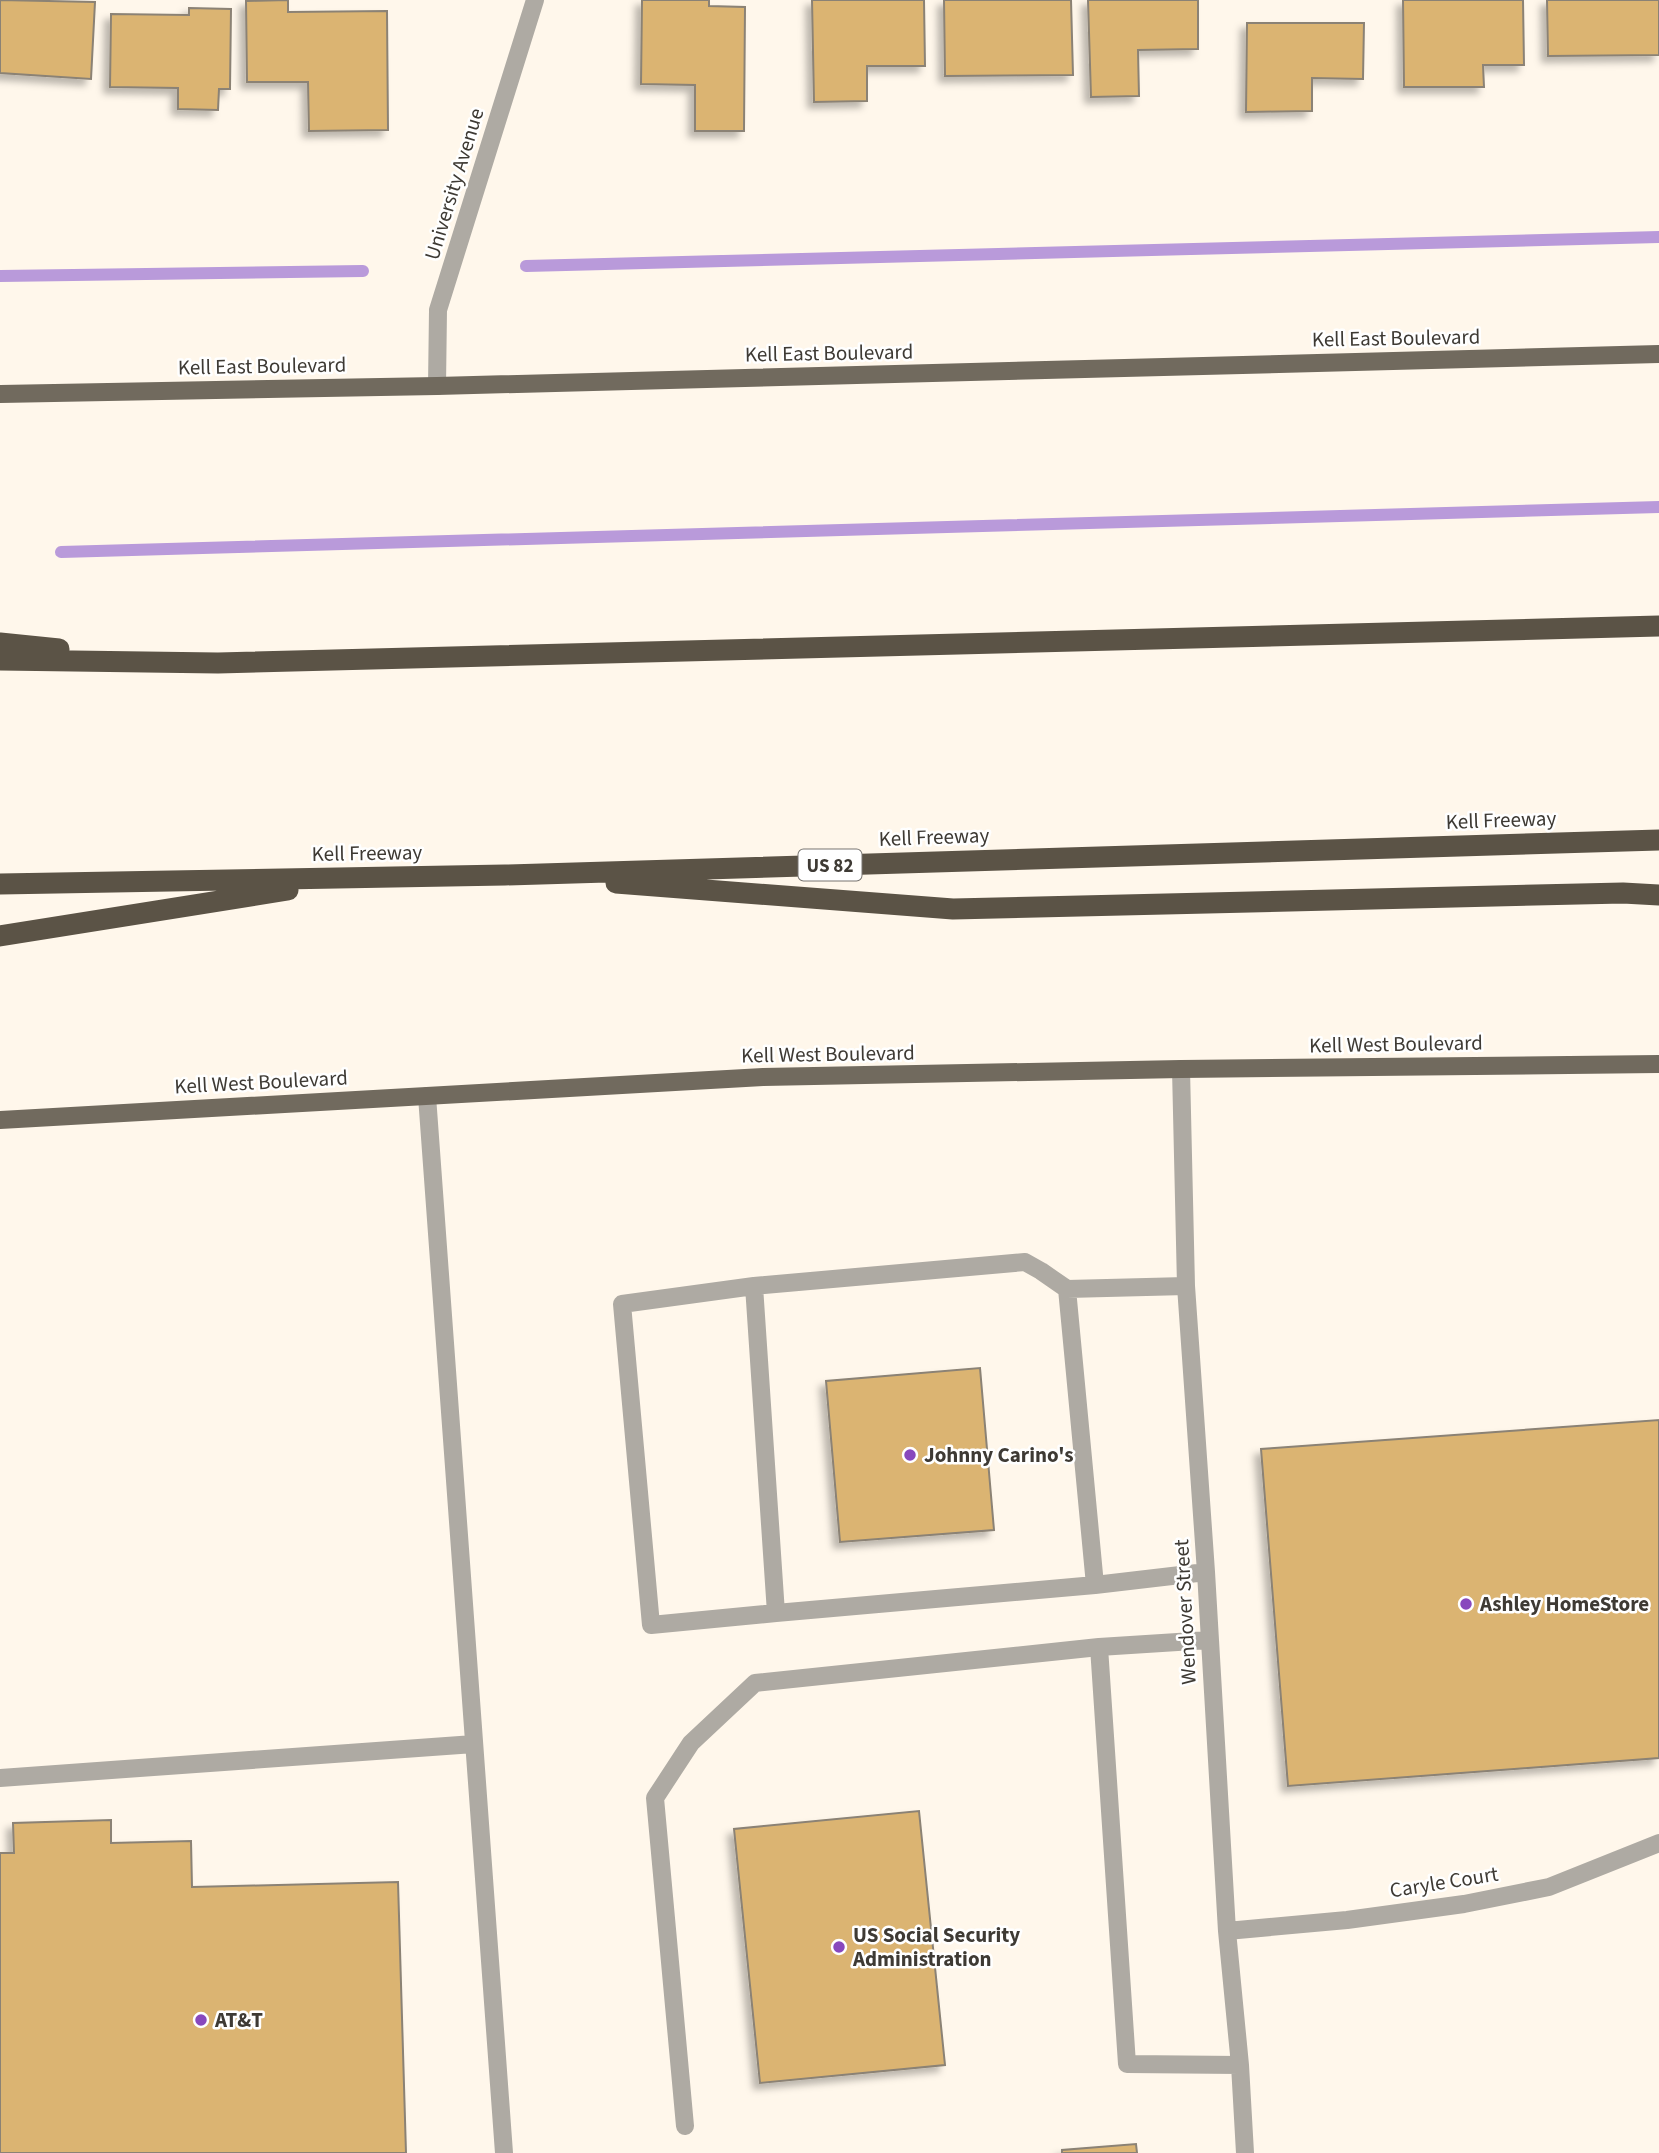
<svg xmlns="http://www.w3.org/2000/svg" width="1659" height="2153" font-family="'Source Sans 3',sans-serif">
  <defs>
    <filter id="shadow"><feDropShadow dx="-6" dy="6" stdDeviation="3.5" flood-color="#0004"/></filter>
  </defs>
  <rect width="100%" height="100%" fill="#fff7eb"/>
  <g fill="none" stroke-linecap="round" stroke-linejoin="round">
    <path stroke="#b99ada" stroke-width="12" d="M526 266 1659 237
      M0 276 363 271
      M61 552 1659 507"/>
  </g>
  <path fill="#dbb472" stroke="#8b8274" stroke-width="2" filter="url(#shadow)" d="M0 0 95 2 91 79 0 73Z
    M288 0V12L387 11 388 130 309 131 308 82H247L246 1Z
    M642 0H709V6L745 7 744 131H695V85L641 84Z
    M812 0H924L925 66H867V101L814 102Z
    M944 0H1071L1073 75 945 76Z
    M1088 0H1198V49L1138 50 1139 96 1091 97Z
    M1403 0H1523L1524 65H1483L1484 87H1404Z
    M1547 0H1659V55L1548 56Z
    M189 8 231 9 230 89H219L218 110 178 109V88L110 87 111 14 189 15Z
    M1247 23H1364L1363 79 1312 78V111L1246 112Z
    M980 1368 994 1530 840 1542 826 1381Z
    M1659 1420V1758L1288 1786 1261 1449Z
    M919 1811 945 2065 760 2083 734 1829Z
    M111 1820V1843L191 1841 192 1887 398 1882 406 2153H0V1853H14L13 1823Z
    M1136 2144 1137 2153H1062V2150Z"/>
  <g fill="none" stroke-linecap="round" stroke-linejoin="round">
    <path stroke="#aeaaa3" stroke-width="18" d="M437 386 438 310 535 0
      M1181 1069 1186 1286 1206 1572 1227 1931 1240 2065 1245 2153
      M427 1096 504 2153
      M754 1286 622 1304 651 1625 776 1613
      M1067 1289 1041 1271 1025 1262 754 1286 776 1613 1095 1585 1067 1289 1186 1286
      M1095 1585 1206 1572
      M1209 1640 1099 1647 1127 2064 1240 2065
      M0 1778 474 1744
      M1227 1931 1347 1920 1464 1904 1549 1887 1659 1843
      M685 2126 655 1798 691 1743 755 1683 1099 1647"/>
    <path stroke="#716a5e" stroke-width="18" d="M0 394 437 386 1659 354
      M0 1120 763 1077 1181 1069 1659 1064"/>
    <path stroke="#5b5346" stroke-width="21" d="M0 643 59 649
      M0 660 218 663 1659 626
      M616 883 953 909 1623 893 1659 895
      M0 884 505 875 1659 840
      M0 936 288 890"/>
  </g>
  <g fill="#8848bd" stroke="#fff" stroke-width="2.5">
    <circle cx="910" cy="1455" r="7"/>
    <circle cx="1466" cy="1604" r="7"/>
    <circle cx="839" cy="1947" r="7"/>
    <circle cx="201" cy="2020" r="7"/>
  </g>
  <g text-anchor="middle" stroke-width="5" stroke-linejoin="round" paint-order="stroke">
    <rect fill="#fff" stroke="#787571" stroke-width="2" x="798.5" y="849.5" width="63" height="31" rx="5"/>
    <g font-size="19" font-weight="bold" fill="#3e3a34">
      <text x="830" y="872">US 82</text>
    </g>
    <g font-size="21" fill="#3e3a34" stroke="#fff">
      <text transform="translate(454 184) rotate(-73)" y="7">University Avenue</text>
      <text transform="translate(1396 338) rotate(-1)" y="7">Kell East Boulevard</text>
      <text transform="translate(829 353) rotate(-1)" y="7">Kell East Boulevard</text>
      <text transform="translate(262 366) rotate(-1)" y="7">Kell East Boulevard</text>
      <text transform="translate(1501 820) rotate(-2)" y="7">Kell Freeway</text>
      <text transform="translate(934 837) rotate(-2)" y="7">Kell Freeway</text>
      <text transform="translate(367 853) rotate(-1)" y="7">Kell Freeway</text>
      <text transform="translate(1396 1044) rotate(-1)" y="7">Kell West Boulevard</text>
      <text transform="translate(828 1054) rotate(-1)" y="7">Kell West Boulevard</text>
      <text transform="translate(261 1082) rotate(-3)" y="7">Kell West Boulevard</text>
      <text transform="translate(1185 1612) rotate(-93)" y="7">Wendover Street</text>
      <text transform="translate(1444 1882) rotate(-9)" y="7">Caryle Court</text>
    </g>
    <g font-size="21" font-weight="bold" fill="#3e3a34" stroke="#fff" text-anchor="start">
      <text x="924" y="1462">Johnny Carino's</text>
      <text x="1480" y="1611">Ashley HomeStore</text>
      <text x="853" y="1942">US Social Security<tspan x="853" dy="24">Administration</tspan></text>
      <text x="215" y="2027">AT&amp;T</text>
    </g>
  </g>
</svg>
